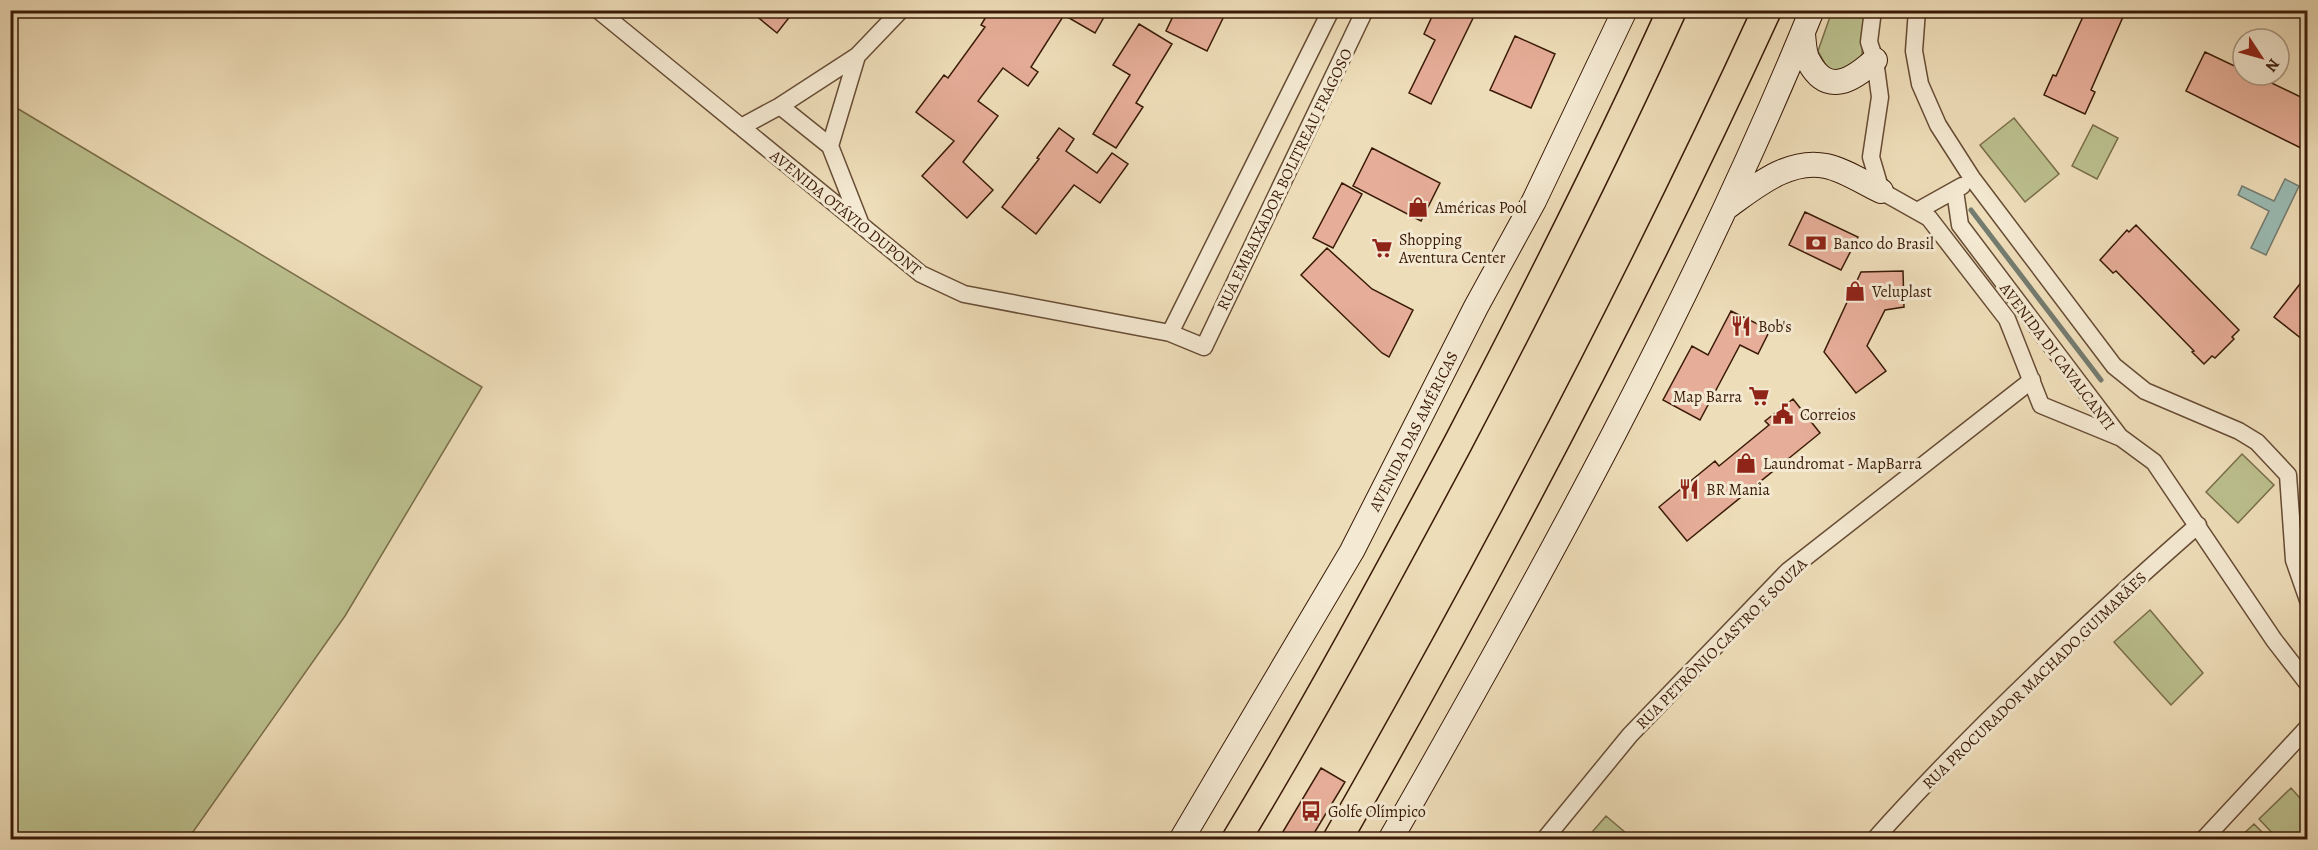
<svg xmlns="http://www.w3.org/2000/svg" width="2318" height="850" font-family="Alegreya,serif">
  <rect width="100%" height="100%" fill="#eeddb9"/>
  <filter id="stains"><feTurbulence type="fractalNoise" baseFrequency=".00333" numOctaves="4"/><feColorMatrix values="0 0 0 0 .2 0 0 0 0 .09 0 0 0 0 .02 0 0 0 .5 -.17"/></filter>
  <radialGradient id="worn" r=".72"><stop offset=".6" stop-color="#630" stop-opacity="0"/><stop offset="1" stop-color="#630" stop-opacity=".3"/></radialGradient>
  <path fill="#bbc08e" stroke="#7a6e4a" stroke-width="1.5" d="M1832 11H1865L1862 54 1858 64 1840 74 1828 69 1818 51Z
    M10 104 482 387 345 616 188 839H11Z
    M2014 118 2059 174 2025 202 1980 145Z
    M2093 125 2118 138 2097 179 2072 166Z
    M2242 454 2274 485 2238 523 2206 492Z
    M2150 610 2203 673 2171 705 2114 642Z
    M2291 788 2307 806V839H2278L2259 819Z
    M1606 816 1633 839H1586Z
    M2254 824 2269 839H2238Z"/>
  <path fill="#9abbb4" stroke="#747b6f" stroke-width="1.5" d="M2285 179 2299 186 2266 255 2251 248 2269 211 2238 195 2242 186 2274 201Z"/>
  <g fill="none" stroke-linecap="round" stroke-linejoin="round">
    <path stroke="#747b6f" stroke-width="5" d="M1971 210 2101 380"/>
  </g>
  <path fill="#e6ad98" stroke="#3a1b07" stroke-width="1.5" d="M749 10H795L777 33Z
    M990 10H1108L1095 33 1064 15 1031 67 1038 72 1028 86 1003 68 978 101 998 116 963 162 993 190 967 218 922 176 954 141 916 112 944 75 948 78 985 27 981 25Z
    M1176 10H1227L1207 51 1166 31Z
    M1435 10H1477L1431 104 1409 93 1435 40 1424 34Z
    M2086 10H2126L2091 90 2095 92 2085 114 2044 95 2053 75 2056 76Z
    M1139 24 1172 44 1136 103 1143 107 1116 148 1093 134 1130 75 1113 65Z
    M1515 36 1555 54 1531 108 1490 90Z
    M2205 52 2243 70V75H2255L2307 100V151L2186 91Z
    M1059 128 1074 139 1066 151 1097 173 1112 153 1128 164 1100 203 1074 185 1036 234 1002 207 1039 159 1037 158Z
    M1372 148 1440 183 1421 221 1353 186Z
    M1342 183 1362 194 1333 248 1313 238Z
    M1805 212 1858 237 1841 270 1789 245Z
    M2136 225 2239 330 2232 337 2234 339 2215 358 2212 356 2204 364 2192 352 2194 351 2116 271 2113 273 2100 260 2127 230 2129 232Z
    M1327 248 1372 289 1413 310 1389 357 1382 353 1301 275Z
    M1903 271 1904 307 1885 310 1867 346 1886 371 1856 393 1824 352 1861 272Z
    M2307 275V343L2274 317Z
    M1731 311 1770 330 1758 354 1740 345 1700 420 1663 400 1692 346 1708 355Z
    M1793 399 1820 433 1687 541 1659 507 1715 461 1719 466 1769 425 1765 421Z
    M1321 768 1345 782 1310 840H1278Z"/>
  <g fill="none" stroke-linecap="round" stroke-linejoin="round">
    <g stroke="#674c34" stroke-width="19">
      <path id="minor" d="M598 10 921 274 964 294 1170 333 1204 347 1365 10
        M1873 10 1869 42 1875 60 1880 97 1871 157 1881 191 1929 218 2007 319 2041 405 2119 437
        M1917 10 1914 51 1920 84 1938 125 1972 178 2114 366 2145 391 2239 431 2257 442 2288 475 2294 560 2308 600
        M857 56 830 146 861 225
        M780 106 830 146
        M741 127 780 106 857 56 901 10
        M1955 191 1960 225 2120 437 2154 462 2274 640 2308 684
        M1919 210 1962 186
        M1170 333 1331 10
        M1544 840 1630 735 1788 571 2032 380
        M1874 840C1974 728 2085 624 2198 525
        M2203 840 2308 727"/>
    </g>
    <g stroke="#3a1b07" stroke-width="26">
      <path id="secondary" d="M1803 34C1804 43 1804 55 1809 62 1828 97 1854 79 1875 60
        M1727 207C1755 187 1789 158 1826 166 1845 170 1864 183 1881 191
        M1181 840 1352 551 1476 307 1534 201 1625 10
        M1390 840C1544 571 1695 297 1812 10"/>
    </g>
    <g stroke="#3a1b07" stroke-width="31">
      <path id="trunk" d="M1236 840C1314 711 1386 578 1457 445 1532 302 1605 158 1672 10
        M1337 840C1492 568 1637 294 1767 10"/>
    </g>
    <use href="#minor" stroke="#f4e9d2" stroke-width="16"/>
    <use href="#secondary" stroke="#f4e9d2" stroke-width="24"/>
    <use href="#trunk" stroke="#eeddb9" stroke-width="28"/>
  </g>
  <defs>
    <g id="shop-bare" transform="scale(1.62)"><path d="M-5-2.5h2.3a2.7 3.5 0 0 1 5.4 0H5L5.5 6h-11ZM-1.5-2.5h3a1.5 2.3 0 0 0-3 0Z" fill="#8f2418" stroke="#f4e9d2" stroke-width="2.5" paint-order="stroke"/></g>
    <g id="bank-bare" transform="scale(1.62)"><path d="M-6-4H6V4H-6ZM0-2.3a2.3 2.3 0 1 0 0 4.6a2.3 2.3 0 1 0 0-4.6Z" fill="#8f2418" stroke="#f4e9d2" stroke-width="2.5" paint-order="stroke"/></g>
    <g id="supermarket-bare" transform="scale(1.62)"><path d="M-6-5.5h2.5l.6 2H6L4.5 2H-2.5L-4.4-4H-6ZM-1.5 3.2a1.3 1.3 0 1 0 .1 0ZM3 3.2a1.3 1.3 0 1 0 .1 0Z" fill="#8f2418" stroke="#f4e9d2" stroke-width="2.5" paint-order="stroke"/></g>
    <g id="restaurant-bare" transform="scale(1.62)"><path d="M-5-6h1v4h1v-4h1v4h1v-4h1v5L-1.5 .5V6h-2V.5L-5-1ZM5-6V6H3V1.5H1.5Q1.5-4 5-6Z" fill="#8f2418" stroke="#f4e9d2" stroke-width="2.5" paint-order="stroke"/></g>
    <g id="civic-bare" transform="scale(1.62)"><path d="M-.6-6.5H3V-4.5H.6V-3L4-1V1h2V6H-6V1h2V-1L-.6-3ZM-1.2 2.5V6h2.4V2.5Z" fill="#8f2418" stroke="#f4e9d2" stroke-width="2.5" paint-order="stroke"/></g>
    <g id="bus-bare" transform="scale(1.62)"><path d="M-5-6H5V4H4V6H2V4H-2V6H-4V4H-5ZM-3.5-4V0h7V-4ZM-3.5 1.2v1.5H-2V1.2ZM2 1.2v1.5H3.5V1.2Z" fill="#8f2418" stroke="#f4e9d2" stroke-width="2.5" paint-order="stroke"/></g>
  </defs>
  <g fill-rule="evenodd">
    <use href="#shop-bare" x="1418" y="207"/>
    <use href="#bank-bare" x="1816" y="243"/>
    <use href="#supermarket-bare" x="1382" y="248"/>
    <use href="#shop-bare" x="1855" y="291"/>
    <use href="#restaurant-bare" x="1741" y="326"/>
    <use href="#supermarket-bare" x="1759" y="396"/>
    <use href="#civic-bare" x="1783" y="414"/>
    <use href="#shop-bare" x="1746" y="463"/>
    <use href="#restaurant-bare" x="1689" y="489"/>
    <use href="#bus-bare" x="1311" y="811"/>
  </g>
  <g text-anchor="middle" stroke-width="6" stroke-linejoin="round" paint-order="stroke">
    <g font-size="16" fill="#3a1b07" stroke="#f4e9d2">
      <text transform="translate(1284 179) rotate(-64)" y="6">RUA EMBAIXADOR BOLITREAU FRAGOSO</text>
      <text transform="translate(846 212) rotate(39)" y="6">AVENIDA OTÁVIO DUPONT</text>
      <text transform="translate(2058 356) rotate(53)" y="6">AVENIDA DI CAVALCANTI</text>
      <text transform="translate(1413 431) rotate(-63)" y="6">AVENIDA DAS AMÉRICAS</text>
      <text transform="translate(1721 643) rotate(-45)" y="6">RUA PETRÔNIO CASTRO E SOUZA</text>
      <text transform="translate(2034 680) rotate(-44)" y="6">RUA PROCURADOR MACHADO GUIMARÃES</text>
    </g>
    <g font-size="16" fill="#3a1b07" stroke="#f4e9d2" text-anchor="start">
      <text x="1435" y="213">Américas Pool</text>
      <text x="1399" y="245">Shopping<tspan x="1399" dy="18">Aventura Center</tspan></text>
      <text x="1833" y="249">Banco do Brasil</text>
      <text x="1872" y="297">Veluplast</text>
      <text x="1758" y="332">Bob's</text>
      <text x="1742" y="402" text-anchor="end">Map Barra</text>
      <text x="1800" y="420">Correios</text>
      <text x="1763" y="469">Laundromat - MapBarra</text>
      <text x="1706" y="495">BR Mania</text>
      <text x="1328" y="817">Golfe Olímpico</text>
    </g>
  </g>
  <rect width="2318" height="850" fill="none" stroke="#eeddb9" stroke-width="36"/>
  <rect x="12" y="12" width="2294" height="826" fill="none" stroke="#3a1b07" stroke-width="3"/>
  <rect x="18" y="18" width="2282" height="814" fill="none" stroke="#3a1b07" stroke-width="1.5"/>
  <g transform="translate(2261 57) rotate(126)"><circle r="28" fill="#f4e9d2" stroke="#aa9781" stroke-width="1.5"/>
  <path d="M0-4.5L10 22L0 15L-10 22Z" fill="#8f2418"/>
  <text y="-9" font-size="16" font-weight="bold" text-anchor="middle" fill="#3a1b07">N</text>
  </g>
  <rect width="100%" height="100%" filter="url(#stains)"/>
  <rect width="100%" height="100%" fill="url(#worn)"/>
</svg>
